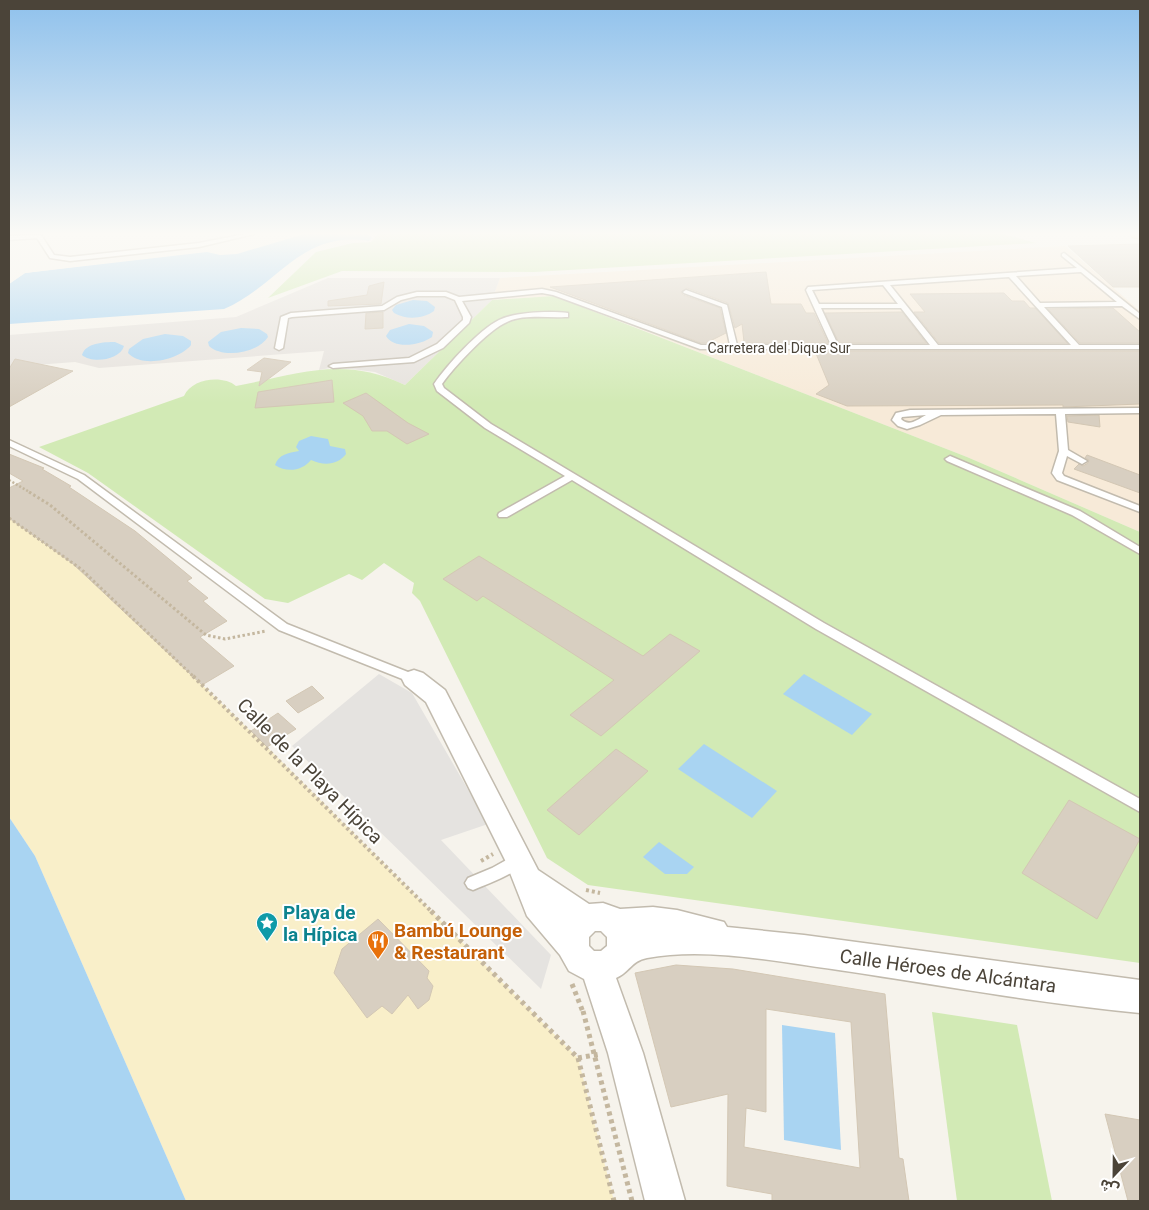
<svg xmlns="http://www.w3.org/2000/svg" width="1149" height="1210" viewBox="0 0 1149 1210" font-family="Roboto,'Noto Sans Arabic',sans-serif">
	<rect width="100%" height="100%" fill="#f6f3ec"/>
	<path fill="#f7ead8" d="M1065,246L1140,311V532L967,457L555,296L492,300L500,278Z"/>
	<path fill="#e6e2dd" d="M328,278H500L492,300L405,385L375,372L335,367L319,370L324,351L99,368L75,362L9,367V335L236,317Z"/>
	<g fill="#d2eab5">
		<path d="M378,234H1004L1036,243L534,272L342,271L268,298L316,252L353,243L371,242Z"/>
		<path d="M554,296L967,457L1140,532V963L588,885L547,858L420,601L412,593L414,583L384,563L362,580L349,574L288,603L265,599L88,473L39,447L184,396C192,378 223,375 236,386C299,374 343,355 405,385L492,300Z"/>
		<path d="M932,1012L1017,1025L1052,1201H957Z"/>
	</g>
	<path fill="#f9efc9" d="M9,518L81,569L267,747L578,1058L614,1201H186L35,856L9,817Z"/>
	<path fill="#e5e3e0" d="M379,674L412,693L488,824L441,840L551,955L541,989L292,746Z"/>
	<g fill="#a9d4f2">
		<path d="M304,234H367L372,238L369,241C300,230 277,287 224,309L9,324V284L25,273L207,252L220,255L237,254Z"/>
		<path d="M413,300L427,301L435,307L434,311C423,319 406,320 394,313L392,310L396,305Z"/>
		<path d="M409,324L424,326L433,332L432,337C421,345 394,350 386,336L390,330Z"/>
		<path d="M241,328L259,329L267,334L268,337C258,353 223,359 209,346L208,342L221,332Z"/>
		<path d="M165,334L183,336L191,341V345C180,359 143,369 128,353L129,349L143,339Z"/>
		<path d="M115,342L124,346C120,360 92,364 82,355C85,343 104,342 115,342Z"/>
		<path d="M311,436L328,439L330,446L345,449L346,454C338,465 324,466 311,460C302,471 287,473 275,465C279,454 288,453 299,451L296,447L299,441Z"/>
		<path d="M804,674L872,714L852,735L783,694Z"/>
		<path d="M704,744L777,791L752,818L678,769Z"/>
		<path d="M9,817L35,856L186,1201H9Z"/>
		<path d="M659,842L694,867L687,874H665L643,857Z"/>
		<path d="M782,1025L835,1033L841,1150L784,1140Z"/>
	</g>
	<path fill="#f6f3ec" d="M207,249L211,250L25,273L9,284V281L24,270Z"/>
	<g fill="#d8cfc1" stroke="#d3c7b4" fill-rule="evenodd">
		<path d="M1140,244V287H1113L1068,246Z"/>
		<path d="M766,272L771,304H801L806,313H814L828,343H747L744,342L742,324L735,328L728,303L687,288L681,292L683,295L720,308L726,333L706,343H701L550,287Z"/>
		<path d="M384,282L381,304L328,306V301L367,295L369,286Z"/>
		<path d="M1004,293L1012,301H1024L1030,308H1035L1067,343H939L914,312H925L910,294Z"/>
		<path d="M1113,308L1140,332V343H1080L1048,309Z"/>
		<path d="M383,312V328L365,329L366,313Z"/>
		<path d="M902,312L926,343H839L825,313Z"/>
		<path d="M815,351H1140V404L1063,407V405L847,406L816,394L829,385Z"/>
		<path d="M264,358L291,362L259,386L262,372L247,370Z"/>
		<path d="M15,359L73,371L9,407V369Z"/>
		<path d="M332,380L334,402L255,408L258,392Z"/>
		<path d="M366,393L408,423L429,434L407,444L387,431H372L363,416L343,403Z"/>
		<path d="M1099,415L1100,427L1068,422L1067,416Z"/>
		<path d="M9,454L44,468L42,469L71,486L69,487L135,531L192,578L187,581L208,598L203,601L227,621L200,637L234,666L202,685L72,563L9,518V488L23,481L9,473Z"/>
		<path d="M1087,455L1140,475V493L1074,469L1079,464L1083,466L1088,463L1089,460L1085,458Z"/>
		<path d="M479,556L643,656L670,634L700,651L601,736L570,715L614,680L483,596L477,601L443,579Z"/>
		<path d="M312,686L324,698L298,713L286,701Z"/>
		<path d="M278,713L296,729L267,747L251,731Z"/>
		<path d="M616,749L648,771L579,835L547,810Z"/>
		<path d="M1069,800L1140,839L1097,919L1022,873Z"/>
		<path d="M378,919L429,971L427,978L433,986L429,1000L418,1009L408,995L392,1014L382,1006L367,1018L334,973L342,949Z"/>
		<path d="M676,965L733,969L885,994L899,1158L903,1159L909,1201H772V1194L727,1186L728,1094L671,1107L635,973ZM766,1009L851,1022L860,1168L744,1147L746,1108L766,1112Z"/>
		<path d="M1105,1114L1140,1120V1201H1128Z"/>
	</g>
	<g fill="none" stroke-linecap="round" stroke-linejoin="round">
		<g stroke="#c2bbae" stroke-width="3">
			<g id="lane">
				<path d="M245,234H254L199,247L70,261L50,258L37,238L9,240V236L41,235L54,255L70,257L199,243Z"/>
				<path d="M1064,253L1140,314V319L1122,306L1044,307L1079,345H1140V349H700L553,295L542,293L462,301L471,317L469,323L443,348L414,362L333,368L329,366L333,364L409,358L437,344L463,320V317L455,300L445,296H417L401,300L384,310L292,317L288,318L283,348L279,350L275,348L281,317L291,313L382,306L397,297L417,292H446L459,297L542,289L556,292L701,345H730L722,307L684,293L683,292L686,290L727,305L737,345H831L806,290L808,287L1077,268L1062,256V254ZM1081,272L1117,302L1040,303L1016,276ZM1009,277L1071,345H938L890,285ZM883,285L898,304H819L812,290ZM821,308H901L930,345H838Z"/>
				<path d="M568,313V317H565C547,318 524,314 507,322C489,329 453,368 442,384L444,388L491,424L824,623L1140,799V812L816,629L572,480L507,517H499L498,515L499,513L565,476L485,428L437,391L434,384C447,365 479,330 499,320C515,312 550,311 568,313Z"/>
				<path d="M1140,408V413L1065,414L1068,450L1087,461L1082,464L1067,456L1062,473L1064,476L1140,506V512L1057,480L1052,473L1059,451L1056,414L941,415L920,425L907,429L898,426L892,420L896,413L910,410ZM926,415C917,420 909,427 901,419L902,417Z"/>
				<path d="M9,440L84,475L287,624L418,676L420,679L418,682H410L279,630L78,479L9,446Z"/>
				<path d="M950,456L1080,511L1140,547V554L1072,515L947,461L945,459Z"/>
				<path d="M519,853L524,854L526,859C520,873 487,884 473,890L468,888L465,883L468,878L492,868Z"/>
			</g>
		</g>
		<g stroke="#c2bbae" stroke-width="3">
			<path id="street" d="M414,670L423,673L445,690L538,870L589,904L603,903L620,909L653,907L677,910L724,922L727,927L804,935L1140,980V1013C1037,1003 934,984 832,969C775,961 704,947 647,958C631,961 630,972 616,978L643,1053L685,1201H645L608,1053L584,979L569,971L560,955L527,916L505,860L426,702L405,685L402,679L405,673ZM595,931H601L607,937V946L601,951H594L589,946V937Z"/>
		</g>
		<g stroke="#e6c16a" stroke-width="2">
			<path id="primary" d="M1130,234H1140V239L1132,237Z"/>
		</g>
		<path stroke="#c4b79f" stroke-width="2.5" stroke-dasharray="2 2" stroke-linecap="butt" d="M9,480L31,493"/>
		<g stroke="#c4b79f" stroke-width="3" stroke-dasharray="2.5 2.5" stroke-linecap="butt">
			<path d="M29,492L50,505L206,635L225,639L266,631"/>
			<path d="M9,518L81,569L195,678"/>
		</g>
		<g stroke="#c4b79f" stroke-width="4" stroke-dasharray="3 3" stroke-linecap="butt">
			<path d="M193,676L432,912"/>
			<path d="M481,861L493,854"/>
			<path d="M586,890L600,893"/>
		</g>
		<g stroke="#c4b79f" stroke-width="5" stroke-dasharray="4 4" stroke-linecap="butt">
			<path d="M431,911L578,1058"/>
			<path d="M572,984L583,1012"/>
			<path d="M583,1011L632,1201"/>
			<path d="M578,1058L614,1201"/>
			<path d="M578,1058L600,1054"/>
		</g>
		<use href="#lane" fill="#fff" fill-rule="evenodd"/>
		<use href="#street" fill="#fff" fill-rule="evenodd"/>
		<use href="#primary" fill="#ffe39c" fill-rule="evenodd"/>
	</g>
	<linearGradient id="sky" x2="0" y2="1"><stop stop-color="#8fc1ec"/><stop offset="0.58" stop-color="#fbfaf6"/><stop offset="1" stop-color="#fbfaf6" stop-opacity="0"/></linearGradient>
	<rect width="1149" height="403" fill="url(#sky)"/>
	<defs>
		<g id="sight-pin" transform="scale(1.125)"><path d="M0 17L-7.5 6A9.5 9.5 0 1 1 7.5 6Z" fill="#0f9aa8" stroke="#fff"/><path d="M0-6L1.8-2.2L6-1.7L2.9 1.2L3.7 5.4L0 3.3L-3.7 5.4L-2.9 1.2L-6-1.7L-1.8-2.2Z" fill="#fff"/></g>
		<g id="restaurant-pin" transform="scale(1.125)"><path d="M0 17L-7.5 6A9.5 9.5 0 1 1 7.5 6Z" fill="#e8710a" stroke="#fff"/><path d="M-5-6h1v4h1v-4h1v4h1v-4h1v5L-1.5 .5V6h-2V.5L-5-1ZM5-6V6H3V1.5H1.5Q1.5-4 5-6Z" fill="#fff"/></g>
	</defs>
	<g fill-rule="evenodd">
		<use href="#sight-pin" x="267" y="923"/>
		<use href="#restaurant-pin" x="378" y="941"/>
	</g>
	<g text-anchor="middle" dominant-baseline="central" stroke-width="4" stroke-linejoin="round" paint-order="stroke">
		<g font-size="14" fill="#4b4439" stroke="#fff">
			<text x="779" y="348">Carretera del Dique Sur</text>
		</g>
		<g font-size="19" fill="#4b4439" stroke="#fff">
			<text transform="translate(310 771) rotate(45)">Calle de la Playa Hípica</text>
			<text transform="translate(948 971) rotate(8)">Calle Héroes de Alcántara</text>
		</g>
		<g font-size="19" font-weight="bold" fill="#0d838f" stroke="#fff" text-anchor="start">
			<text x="283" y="912">Playa de<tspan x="283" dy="22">la Hípica</tspan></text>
		</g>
		<g font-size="19" font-weight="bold" fill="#c56008" stroke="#fff" text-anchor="start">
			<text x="394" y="930">Bambú Lounge<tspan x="394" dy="22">&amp; Restaurant</tspan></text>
		</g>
	</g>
	<rect width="1149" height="1210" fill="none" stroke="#4b4439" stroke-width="20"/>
	<g transform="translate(1114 1175) rotate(202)" stroke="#ffffff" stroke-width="4" paint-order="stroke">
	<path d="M0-4L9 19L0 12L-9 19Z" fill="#4b4439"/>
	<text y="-8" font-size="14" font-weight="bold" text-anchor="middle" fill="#4b4439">ش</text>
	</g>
</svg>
